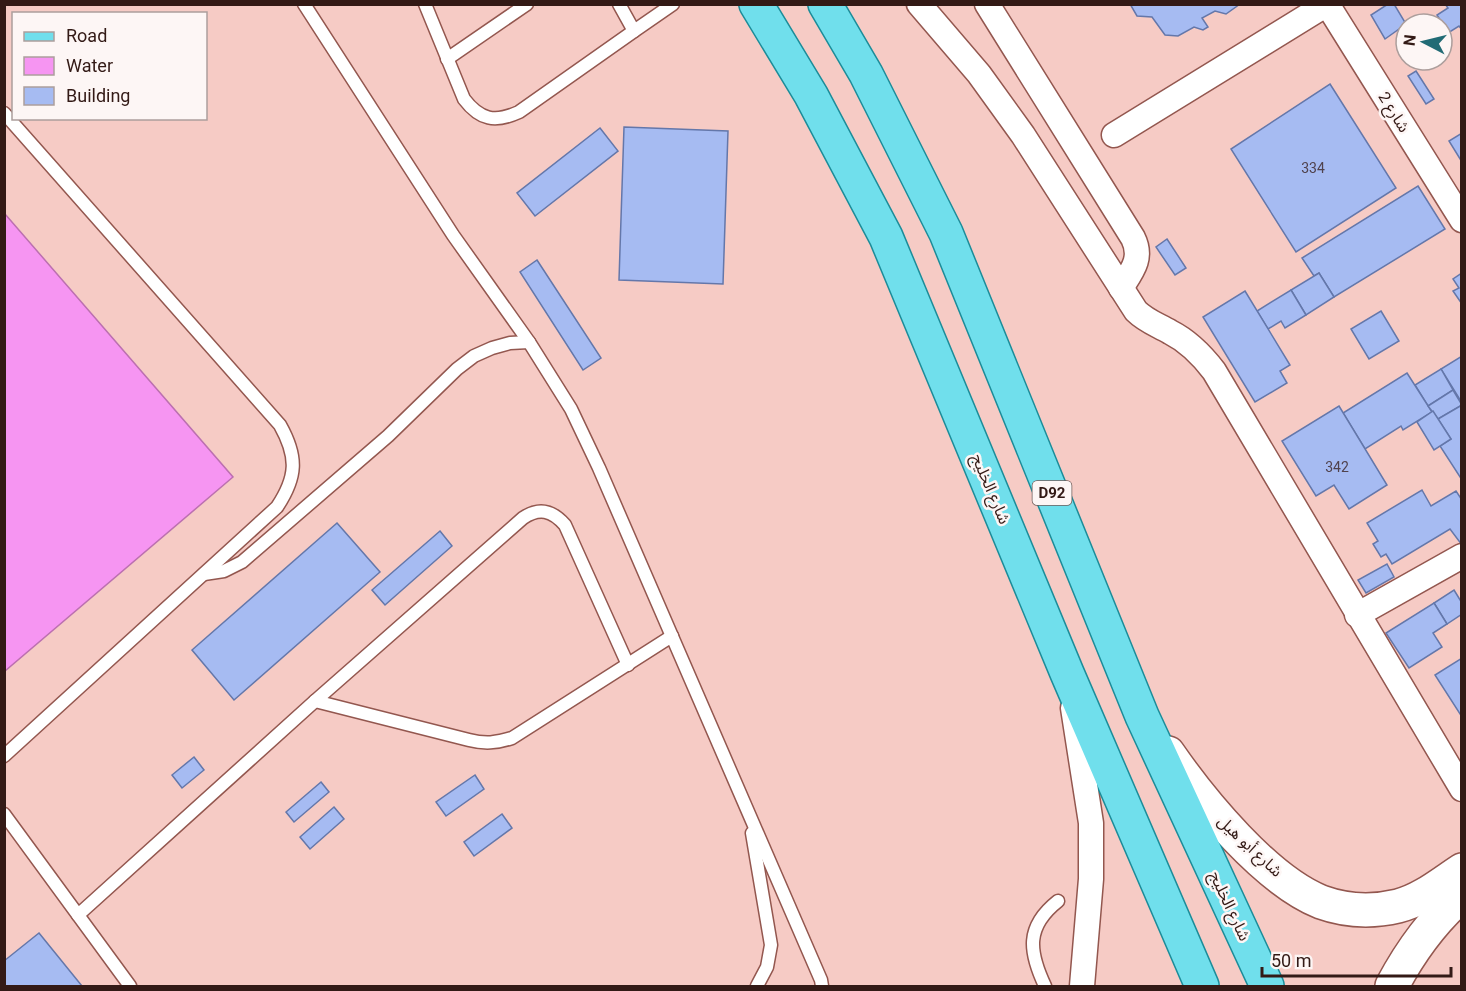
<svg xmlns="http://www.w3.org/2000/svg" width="1466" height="991" viewBox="0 0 1466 991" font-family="Roboto,'Noto Sans Arabic',sans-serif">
	<rect width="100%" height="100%" fill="#f6cbc5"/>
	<path fill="#f695f2" stroke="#bc70b0" stroke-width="1.5" d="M5,214L233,477L5,671H4Z"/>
	<g fill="#a6bbf2" stroke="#6477aa" stroke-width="1.5">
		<path d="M1130,4H1240L1226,14L1215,11L1202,18L1208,27L1203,30L1194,27L1178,36L1165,35L1152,17L1137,16Z"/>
		<path d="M1388,4H1394L1406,24L1385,39L1371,15Z"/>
		<path d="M1445,4H1462V30L1459,26L1448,33L1437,15L1448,8Z"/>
		<path d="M1416,71L1434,99L1426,104L1408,76Z"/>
		<path d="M1330,84L1396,188L1296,252L1231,149Z"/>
		<path d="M624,127L728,131L723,284L619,280Z"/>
		<path d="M600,128L618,151L535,216L517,193Z"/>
		<path d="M1462,133V162L1449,141Z"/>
		<path d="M1418,186L1445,229L1334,297L1319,273L1314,276L1302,258Z"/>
		<path d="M1167,239L1186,268L1175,275L1156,247Z"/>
		<path d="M537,260L601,358L583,370L520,272Z"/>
		<path d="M1319,273L1334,297L1306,315L1291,290Z"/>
		<path d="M1462,273V304L1453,291L1459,288L1453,279Z"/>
		<path d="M1291,290L1306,315L1285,328L1281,321L1268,329L1257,311Z"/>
		<path d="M1245,291L1290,365L1280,371L1287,383L1255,402L1203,317Z"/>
		<path d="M1381,311L1399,341L1369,359L1351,329Z"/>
		<path d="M1462,356V403L1441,369Z"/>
		<path d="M1441,369L1453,390L1428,406L1415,385Z"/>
		<path d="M1407,373L1432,412L1403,430L1401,426L1365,449L1343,413Z"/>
		<path d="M1453,390L1462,405L1438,419L1428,406Z"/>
		<path d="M1462,405V480L1440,446L1451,439L1438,419Z"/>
		<path d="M1339,406L1387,485L1349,509L1334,485L1316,496L1282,441Z"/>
		<path d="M1433,411L1451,439L1434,450L1417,422Z"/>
		<path d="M1422,490L1431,506L1456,491L1462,500V545L1450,529L1392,564L1386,554L1381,557L1373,544L1378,541L1367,523Z"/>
		<path d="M337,523L380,572L234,700L192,650Z"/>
		<path d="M440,531L452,546L385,605L372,590Z"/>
		<path d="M1387,564L1394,577L1366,593L1358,580Z"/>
		<path d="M1454,590L1462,603V614L1447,624L1434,603Z"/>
		<path d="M1434,603L1447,624L1433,633L1442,647L1409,668L1386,633Z"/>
		<path d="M1462,658V717L1435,675Z"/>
		<path d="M194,757L204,770L182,788L172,775Z"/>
		<path d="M475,775L484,789L446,816L436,802Z"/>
		<path d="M321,782L329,792L294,822L286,812Z"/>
		<path d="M334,807L344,819L310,849L300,837Z"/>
		<path d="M502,814L512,828L474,856L464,842Z"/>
		<path d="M39,933L82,986H4V961Z"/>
	</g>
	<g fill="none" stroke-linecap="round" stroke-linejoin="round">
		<g stroke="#93574f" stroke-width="15">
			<g id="lane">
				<path d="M304,4L453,235L529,342L571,409L599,468L821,980L822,986"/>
				<path d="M425,4L464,99C480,120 495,123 519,112L634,31L619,4"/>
				<path d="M634,31L673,4"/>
				<path d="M447,59L527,4"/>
				<path d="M4,113L280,425C298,457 297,477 277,507L4,756"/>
				<path d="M204,574L224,571L242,562L388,436L457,369L474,356L492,348L510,343L529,342"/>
				<path d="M315,701L469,740C485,744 496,743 512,738L672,636"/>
				<path d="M4,814L130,986"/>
				<path d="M752,833L771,945L767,967L757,986"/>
				<path d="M78,915L315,701L523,518C539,507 552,510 565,525L628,665"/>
				<path d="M1045,986C1029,952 1025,927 1058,901"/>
			</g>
		</g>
		<g stroke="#93574f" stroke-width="27">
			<g id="street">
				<path d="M919,4L979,74L1023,135L1136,311C1146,321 1158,325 1170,332C1188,341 1201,354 1214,371L1462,789"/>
				<path d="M987,4L1133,238C1143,258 1132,271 1121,288"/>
				<path d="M1327,4L1462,220"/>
				<path d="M1114,135L1327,4"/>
				<path d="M1357,615L1462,556"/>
				<path d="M1073,708L1091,823V879L1082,986"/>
			</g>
		</g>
		<g stroke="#93574f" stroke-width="36">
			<g id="secondary">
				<path d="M1168,753C1202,802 1266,880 1321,902C1346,911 1373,912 1398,906C1422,900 1442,883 1462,870"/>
				<path d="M1392,986C1410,952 1432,921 1462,895"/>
			</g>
		</g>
		<g stroke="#1c8c99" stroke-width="36">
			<g id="primary">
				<path d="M756,4L811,95L886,237L1067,673L1202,986"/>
				<path d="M825,4L866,74L946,233L1142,716L1267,986"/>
			</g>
		</g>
		<use href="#lane" stroke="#fff" stroke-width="12"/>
		<use href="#street" stroke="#fff" stroke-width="24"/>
		<use href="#secondary" stroke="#fff" stroke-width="33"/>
		<use href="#primary" stroke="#70dfec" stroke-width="33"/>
	</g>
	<g text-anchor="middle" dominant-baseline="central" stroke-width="5" stroke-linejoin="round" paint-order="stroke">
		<g font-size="14" fill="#50424d">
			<text x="1313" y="168">334</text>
			<text x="1337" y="467">342</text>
		</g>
		<rect fill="#fdf6f5" stroke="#705c59" stroke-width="1.5" x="1032.5" y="481" width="39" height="24" rx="4.5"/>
		<g font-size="15" font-weight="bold" fill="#331a16">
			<text x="1052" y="493">D92</text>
		</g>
		<g font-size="16" fill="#331a16" stroke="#fdf6f5">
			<text transform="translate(1394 112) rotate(58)">شارع 2</text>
			<text transform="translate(991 489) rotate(67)">شارع الخليج</text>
			<text transform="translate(1250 846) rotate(43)">شارع أبو هيل</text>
			<text transform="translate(1230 906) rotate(65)">شارع الخليج</text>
		</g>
	</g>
	<rect width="1466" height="991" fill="none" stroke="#331a16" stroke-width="12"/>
	<rect x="12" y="12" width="195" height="108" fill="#fdf6f5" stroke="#ac9e9c" stroke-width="1.5"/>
	<rect x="24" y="32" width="30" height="9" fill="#70dfec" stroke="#ac9e9c" stroke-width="1.5"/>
	<text x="66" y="42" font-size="18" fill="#331a16">Road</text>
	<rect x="24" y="57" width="30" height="18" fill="#f695f2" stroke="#ac9e9c" stroke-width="1.5"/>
	<text x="66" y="72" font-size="18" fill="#331a16">Water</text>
	<rect x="24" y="87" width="30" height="18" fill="#a6bbf2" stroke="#ac9e9c" stroke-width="1.5"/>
	<text x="66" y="102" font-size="18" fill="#331a16">Building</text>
	<g transform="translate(1424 42) rotate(277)"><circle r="28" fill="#fdf6f5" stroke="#ac9e9c" stroke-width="1.5"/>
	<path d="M0-4.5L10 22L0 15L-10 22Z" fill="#216b75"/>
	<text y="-9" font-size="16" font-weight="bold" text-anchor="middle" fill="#331a16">N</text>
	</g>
	<path d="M1262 967v9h189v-9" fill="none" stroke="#331a16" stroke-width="3"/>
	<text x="1271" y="967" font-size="18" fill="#331a16" stroke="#fdf6f5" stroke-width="4.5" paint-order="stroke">50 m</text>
</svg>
